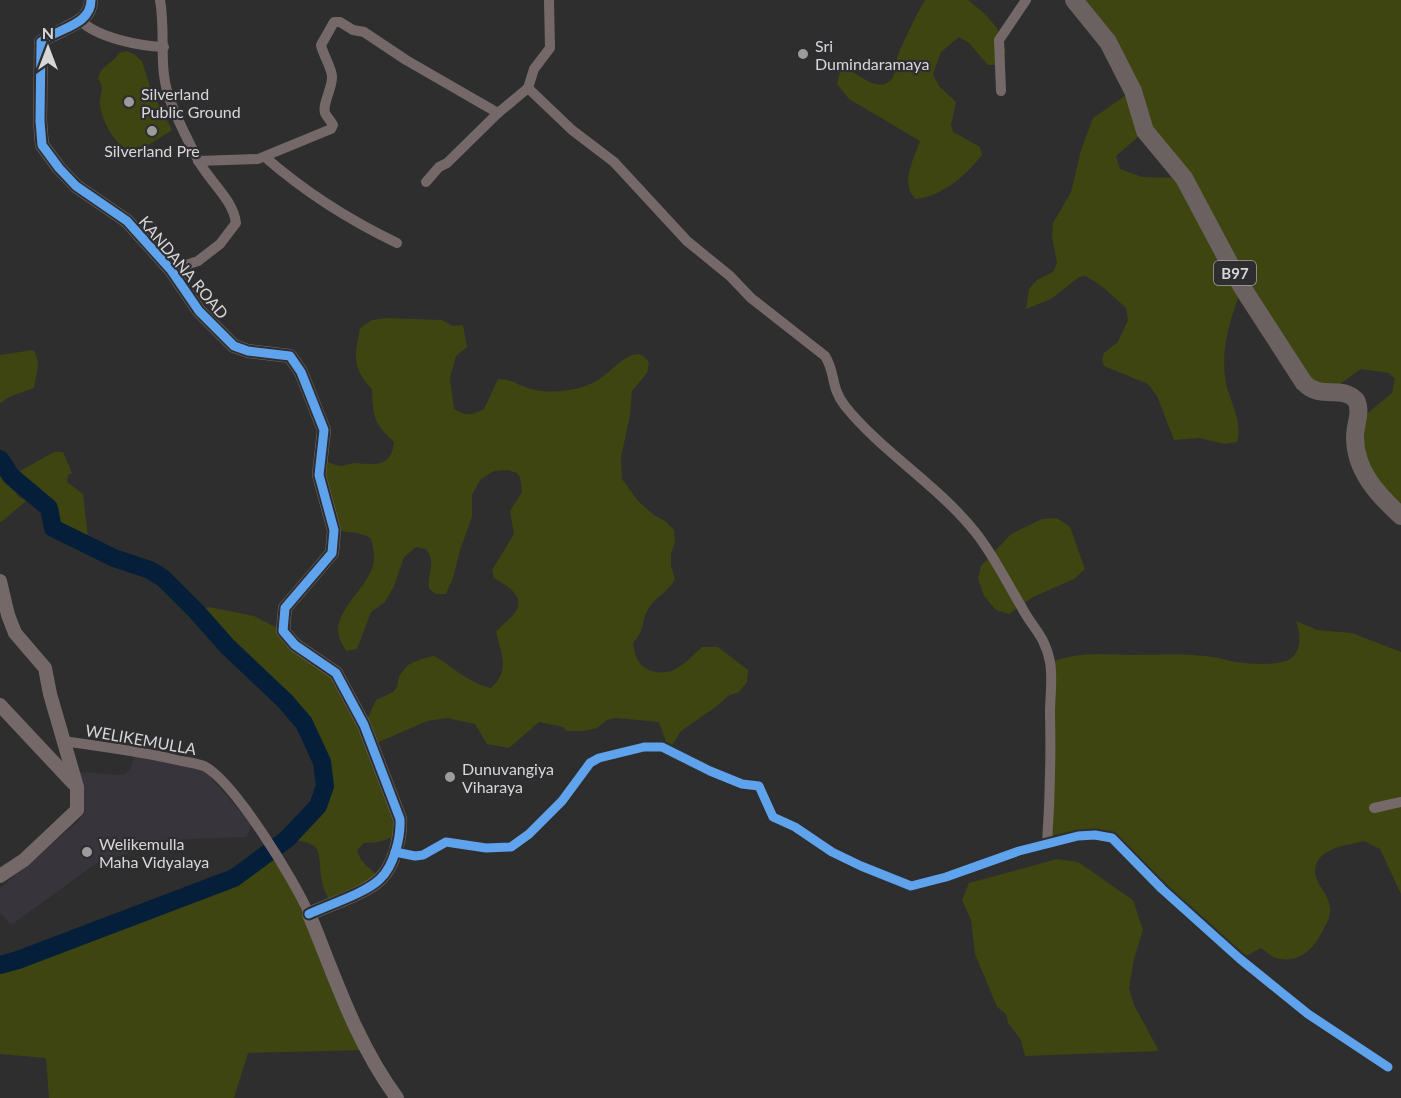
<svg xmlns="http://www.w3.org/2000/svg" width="1401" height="1098" viewBox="0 0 1401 1098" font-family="Lato,sans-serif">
	<rect width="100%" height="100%" fill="#2e2e2e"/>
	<path fill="#38343b" d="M139,756L201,769L207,773L251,824L247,837L167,840L95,864L14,923L10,924L0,912V888L80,820L78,772L124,775L130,770L134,757Z"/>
	<g fill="#3e4511" fill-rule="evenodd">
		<path d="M925,0H968L985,14L997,28L1006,51L1000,65H988L969,43L959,37L941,52L933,74L939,86L956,102L951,125L953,132L980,147L982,155C966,175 943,196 916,199C899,185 914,159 920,141L849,99L837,84L840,72L848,69C860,76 882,95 893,77C897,71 895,62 898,55C906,36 915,17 925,0Z"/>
		<path d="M1070,0H1401V516L1362,471L1357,422L1392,393L1395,379L1389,373L1361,369L1330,391L1319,392L1242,288C1230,319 1220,349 1226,383C1230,402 1243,422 1237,442L1225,444L1199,438L1174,440L1157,396L1148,384L1104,366L1102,360L1104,353L1118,342L1128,320L1126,308L1104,288L1086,276L1079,277L1051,299L1026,309L1029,289L1037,280L1053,272L1057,263L1052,236L1053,223L1071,192L1081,150L1093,118L1132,91ZM1145,131L1182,178L1142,177L1120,169L1116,156Z"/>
		<path d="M126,51L134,54L142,61L151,90L172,130C162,136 151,145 139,149C118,156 102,121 100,105C99,93 106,91 98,79C102,63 112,65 119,53Z"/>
		<path d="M386,318L442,320L453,326L463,325L467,347L456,356L450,378L454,409C467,417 472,415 484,409L498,379C515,380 515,384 528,388C548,395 578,391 597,381C610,374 636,338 649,363L647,373L632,391L630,416L621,457L622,479L638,501L654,515L665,521L674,530L675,542L671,554V566L675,579C669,592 656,596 649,608C641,619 646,629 633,643C635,655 637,665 649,670C672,679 686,662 702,647H718L748,670L747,682L739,692L728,696L717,706L681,731L669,750L659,722L616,718L607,720L597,728L583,731H567L563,727L539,722L509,748L487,744L475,724L447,718L427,721L372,745L401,831C388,840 379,843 364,843L357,850C362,867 371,866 380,880L331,904C328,897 323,889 322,882C317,850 326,843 287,839L318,806L325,786L322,762L304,723L285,701L227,646L196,611L209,607L254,616L283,631L336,673L365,724L376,700L393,692L397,687L399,676L408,665L421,659L434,656C454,667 468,683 491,688C510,671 502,655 496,632C501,625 511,619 516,611C525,594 505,585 494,578L492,570L514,534L510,511L522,492L520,477L517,473L508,470L494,471L480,480L472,495V517L460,550L453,578L446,594H436L429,589C427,572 437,564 426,549L416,547L404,557L394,586L385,602L371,612L357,649L346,651C342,644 338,637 338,629C341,599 381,580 373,548C372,543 372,538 367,536C358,532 344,532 334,530L320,458C326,461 336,466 342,466C347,465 351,463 356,463C377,465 391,467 394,442C373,422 373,417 372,389C351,367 355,356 360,328L372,320Z"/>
		<path d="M33,350C42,362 36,374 34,388L9,397L0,403V355Z"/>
		<path d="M54,452H63L72,473L68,475L67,482L83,494L89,546L53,528L49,508L11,476Z"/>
		<path d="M0,474L19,497L26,501L0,523Z"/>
		<path d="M1057,518L1070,527L1085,569L1074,579L1033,597L1009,614L996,610L984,596L978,578L981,566L1011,534L1042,519Z"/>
		<path d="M1296,621L1317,630L1352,633L1401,652V894L1380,849L1364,841C1349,845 1322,847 1316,865C1310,882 1333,895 1330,913C1329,920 1324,928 1321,934C1312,951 1297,964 1276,958C1271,956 1265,951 1261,948L1240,959L1112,838L1047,844L1050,663C1079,651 1100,655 1131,655C1158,655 1186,653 1213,657C1221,658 1228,661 1236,662C1249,664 1279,666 1290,659C1303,650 1300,633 1296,621Z"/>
		<path d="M273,850L368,1050L248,1053L234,1098H49L46,1058L0,1054V965L18,960L234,878Z"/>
		<path d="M1057,859L1078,862L1133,900L1143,930L1134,959L1129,988L1134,1005L1159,1051L1025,1056L1021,1040L1008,1023L1006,1014L997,1007L975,954L971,920L962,900L969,883Z"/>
	</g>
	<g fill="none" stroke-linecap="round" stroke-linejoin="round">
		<path stroke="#051f3a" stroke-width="18" d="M0,459L11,476L49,508L53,528L114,558L150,570L163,578L196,611L227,646L285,701L304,723L322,762L325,786L318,806L287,839L234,878L18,960L0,965"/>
		<g stroke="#746968" stroke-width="10">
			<path d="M160,0C166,32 158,66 169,97C176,118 188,140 198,160C209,181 233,199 236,223L220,244L198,261L171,270"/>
			<path d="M80,20C97,38 140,46 164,47"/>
			<path d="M528,88L572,130L614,162L687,241L730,276L751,298L825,356C836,373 830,387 845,406C883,453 938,485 976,533C994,556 1006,581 1021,606C1032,628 1045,635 1050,662C1053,678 1050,696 1050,712C1051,756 1050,800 1047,844"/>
			<path d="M1001,91L999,40L1026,0"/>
			<path d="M265,157C305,192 349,220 397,243"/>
			<path d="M198,161L258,159L331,129L333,125C331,121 327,117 325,113C322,104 333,87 332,76C331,66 323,55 321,45L334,22H340L353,30L364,32L406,60L498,113"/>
			<path d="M426,182L439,167L447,163L498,113L528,88L534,69L550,48L549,0"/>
			<path d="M64,741C102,747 140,751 177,760C185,762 196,763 204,766C234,781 295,881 309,914"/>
			<path d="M1374,808L1401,802"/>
			<path d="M395,852L415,856L423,855L446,842L486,848L511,847L529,834L562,801L590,763L599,758L644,747H662L710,771L742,784L759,786L773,817L795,827L832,852L861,866L911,886L946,877L1019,851L1078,836L1095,835L1112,838L1162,889L1240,959L1308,1014L1388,1067"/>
		</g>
		<g stroke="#746968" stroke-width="14">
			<path d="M91,0C91,26 57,28 41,42L40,121L42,145L59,168L76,186L127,221L171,270L199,311L234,346L248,351L290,356L301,372L324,430L319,475L334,530L332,553L285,608L283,631L295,645L336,673L364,725L400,819C401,837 394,866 380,879C366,893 328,905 309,914C335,977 356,1043 397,1098"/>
			<path d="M0,581L8,615L15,633L45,668L50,694L77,787V810L24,860L0,876"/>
			<path d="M0,705L74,784"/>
		</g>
		<path stroke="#6a6160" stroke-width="18" d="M1074,0L1108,42L1133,91L1145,131L1184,178L1242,287L1304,383C1322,401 1340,384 1356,400C1362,412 1355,424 1355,437C1355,471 1378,495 1401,516"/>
		<g stroke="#2e2d2f" stroke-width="13">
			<g id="cycleway">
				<path d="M91,0C91,26 57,28 41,42L40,121L42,145L59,168L76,186L127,221L171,270L199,311L234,346L248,351L290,356L301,372L324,430L319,475L334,530L332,553L285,608L283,631L295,645L336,673L364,725L400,819C401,837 394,866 380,879C366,893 328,905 309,914"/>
				<path d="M395,852L415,856L423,855L446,842L486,848L511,847L529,834L562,801L590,763L599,758L644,747H662L710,771L742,784L759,786L773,817L795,827L832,852L861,866L911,886L946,877L1019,851L1078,836L1095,835L1112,838L1162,889L1240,959L1308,1014L1388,1067"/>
			</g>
		</g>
		<use href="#cycleway" stroke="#60a3ed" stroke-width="9"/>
	</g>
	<g fill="#9c9c9c" stroke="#2e2d2f" stroke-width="2">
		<circle cx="803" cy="54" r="6"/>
		<circle cx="129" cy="102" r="6"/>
		<circle cx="152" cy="131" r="6"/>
		<circle cx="450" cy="777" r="6"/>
		<circle cx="87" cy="852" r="6"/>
	</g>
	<g text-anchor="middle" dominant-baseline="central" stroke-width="4.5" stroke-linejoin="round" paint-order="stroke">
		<rect fill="#2e2d2f" stroke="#a5a4a5" stroke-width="1.5" x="1214" y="261" width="42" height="24" rx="4.5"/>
		<g font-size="15" font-weight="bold" fill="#d8d7d8">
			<text x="1235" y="273">B97</text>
		</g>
		<g font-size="16" fill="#d8d7d8" stroke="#2e2d2f" text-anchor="start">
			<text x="815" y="45">Sri<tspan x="815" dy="18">Dumindaramaya</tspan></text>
			<text x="141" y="93">Silverland<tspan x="141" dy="18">Public Ground</tspan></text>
			<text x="152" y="150" text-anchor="middle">Silverland Pre</text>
			<text x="462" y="768">Dunuvangiya<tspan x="462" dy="18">Viharaya</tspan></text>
			<text x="99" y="843">Welikemulla<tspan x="99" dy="18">Maha Vidyalaya</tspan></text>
		</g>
		<g font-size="16" fill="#d8d7d8" stroke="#2e2d2f">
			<text transform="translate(184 267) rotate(50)">KANDANA ROAD</text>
			<text transform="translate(141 739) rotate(10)">WELIKEMULLA</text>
		</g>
	</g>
	<g transform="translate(48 48)" stroke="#2e2d2f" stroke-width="4.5" paint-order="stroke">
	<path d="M0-4.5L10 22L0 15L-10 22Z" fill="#d8d7d8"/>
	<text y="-9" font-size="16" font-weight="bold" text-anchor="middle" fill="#d8d7d8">N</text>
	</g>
</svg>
